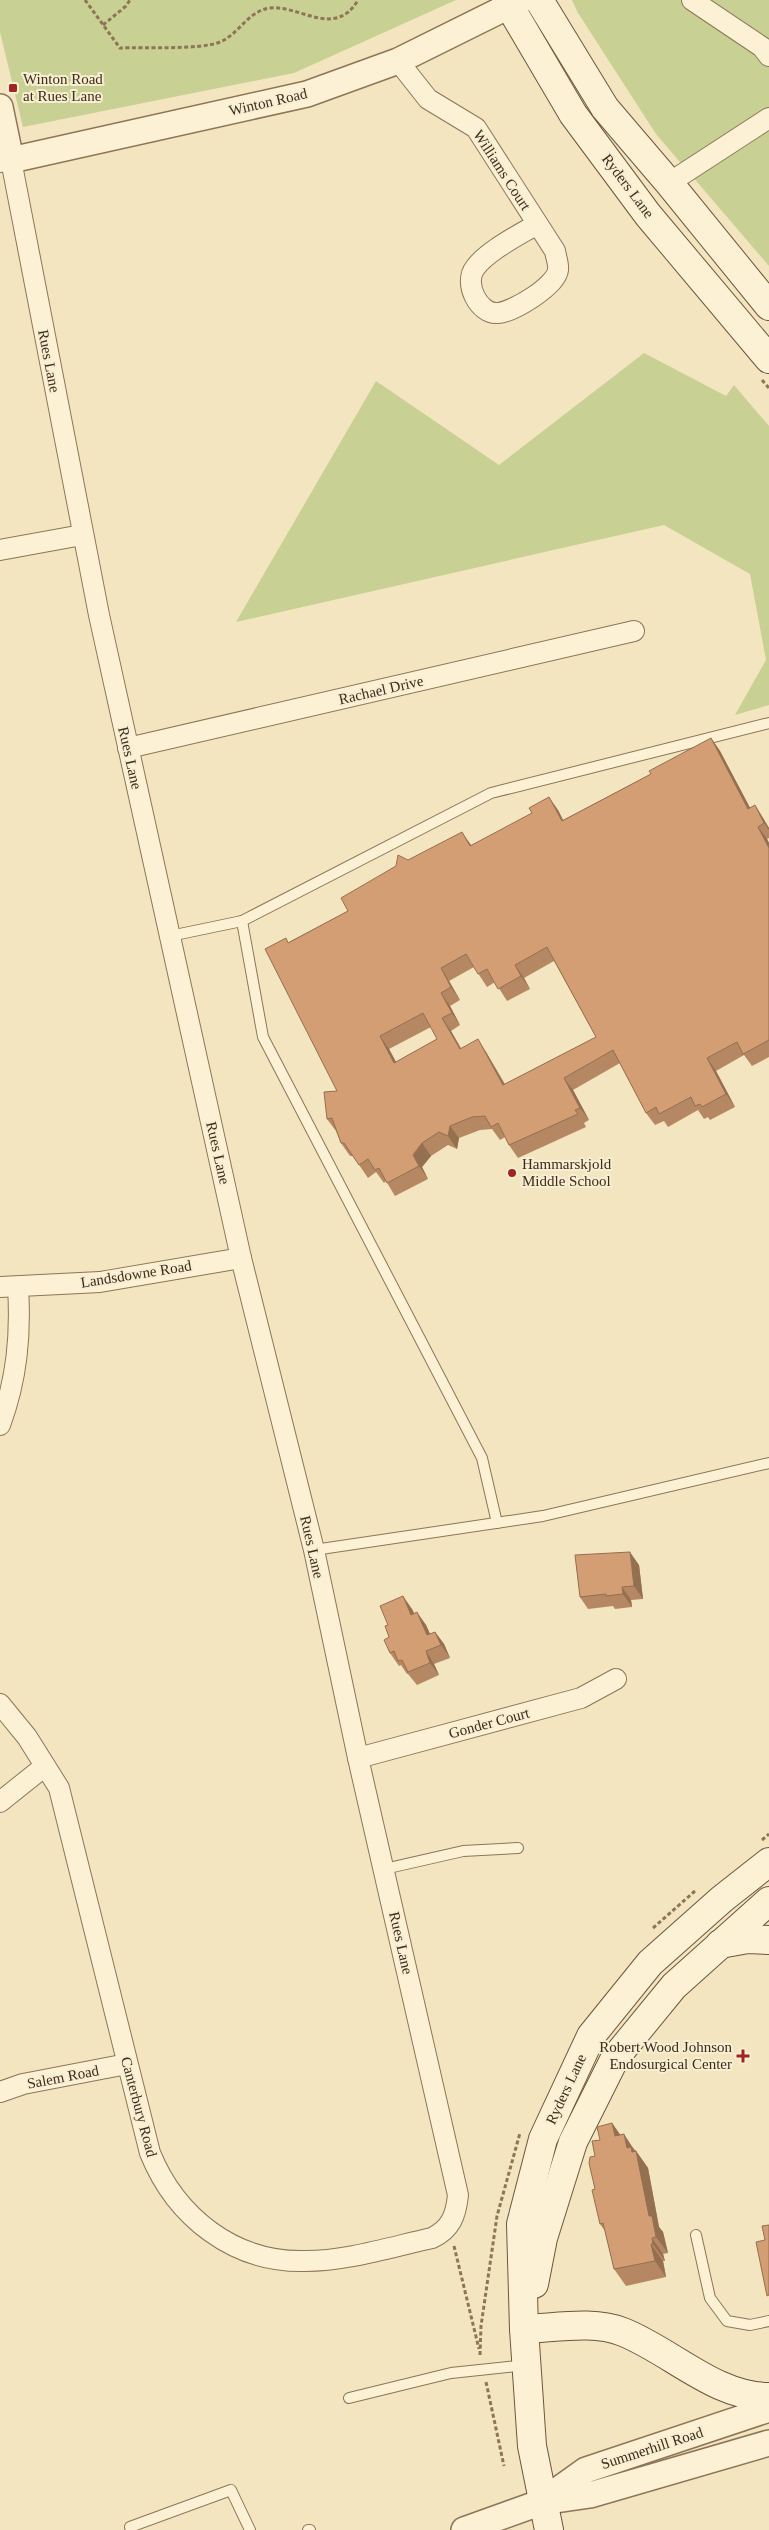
<svg xmlns="http://www.w3.org/2000/svg" width="769" height="2530" viewBox="0 0 769 2530" font-family="'Times New Roman',serif">
	<rect width="100%" height="100%" fill="#f2e5c0"/>
	<g fill="#c8d193">
		<path d="M0,0H456L294,73L23,127L0,32Z"/>
		<path d="M572,0H769V266L656,134L578,13Z"/>
		<path d="M644,353L726,396L734,385L769,426V705L735,715L766,660L750,574L664,525L236,622L376,381L499,465Z"/>
	</g>
	<g fill="none" stroke-linecap="round" stroke-linejoin="round">
		<g stroke="#8d7556" stroke-width="12">
			<g id="service">
				<path d="M242,921L263,1037L482,1458L497,1523"/>
				<path d="M170,936L242,921L491,793L769,723"/>
				<path d="M314,1550L543,1516L769,1463"/>
				<path d="M384,1869L463,1851L518,1848"/>
				<path d="M696,2235L710,2298L727,2321L750,2325L769,2321"/>
				<path d="M349,2398L451,2373L526,2365"/>
				<path d="M131,2530L130,2527L231,2490L250,2530"/>
				<path d="M308,2530H310"/>
			</g>
		</g>
		<g stroke="#8d7556" stroke-width="22">
			<g id="minor">
				<path d="M692,0L762,47L769,56"/>
				<path d="M398,61L428,99L476,128L555,251C556,257 559,265 558,270C556,286 513,312 498,313C479,315 463,283 475,268C487,251 519,235 537,224"/>
				<path d="M0,162L11,160L99,615L241,1258L314,1550L358,1758L458,2195C456,2215 451,2229 432,2238C391,2247 347,2261 305,2261C234,2263 176,2217 150,2153L59,1788L27,1737L0,1704"/>
				<path d="M669,183L769,118"/>
				<path d="M0,550L82,535"/>
				<path d="M128,748L634,631"/>
				<path d="M0,1287L100,1282L241,1258"/>
				<path d="M0,1425C17,1379 21,1335 18,1287"/>
				<path d="M358,1758L581,1698L616,1679"/>
				<path d="M0,1802L45,1766"/>
				<path d="M0,2092L23,2084L127,2064"/>
			</g>
		</g>
		<g stroke="#8d7556" stroke-width="28">
			<g id="tertiary">
				<path d="M0,107L11,160L307,94L398,61L521,0"/>
				<path d="M544,2500L586,2470L769,2409"/>
				<path d="M464,2530L542,2502L590,2495L769,2443"/>
			</g>
		</g>
		<g stroke="#6f563a" stroke-width="30">
			<g id="secondary">
				<path d="M506,0L573,114L648,215L769,359"/>
				<path d="M539,0L605,108L669,183L769,306"/>
				<path d="M720,1944L748,1939L769,1940"/>
				<path d="M534,2284L543,2238L573,2142L615,2058L674,1986L769,1901"/>
				<path d="M524,2329C555,2328 594,2320 623,2332C671,2351 715,2397 769,2397"/>
				<path d="M549,2530L532,2446L524,2329L521,2224L543,2139L591,2036L650,1963L722,1899L769,1862"/>
			</g>
		</g>
		<g stroke="#8d7556" stroke-width="3" stroke-dasharray="4 2.5" stroke-linecap="butt">
			<path d="M85,0L120,48C143,47 201,50 220,42C238,35 249,10 270,8C300,5 335,39 358,0"/>
			<path d="M103,25L126,6L130,0"/>
			<path d="M762,380L769,388"/>
			<path d="M762,1840L769,1834"/>
			<path d="M653,1928L695,1891"/>
			<path d="M454,2246L479,2349"/>
			<path d="M480,2355L481,2326L497,2216L520,2133"/>
			<path d="M486,2382L504,2466"/>
		</g>
		<use href="#service" stroke="#fcf1d5" stroke-width="10"/>
		<use href="#minor" stroke="#fcf1d5" stroke-width="20"/>
		<use href="#tertiary" stroke="#fcf1d5" stroke-width="25"/>
		<use href="#secondary" stroke="#fcf1d5" stroke-width="28"/>
	</g>
	<g fill="#b58863" fill-rule="evenodd">
		<path d="M711,738L720,751L750,808L755,805L763,818L769,828V838L767,839L769,843V1057L752,1066L744,1055L716,1071L735,1107L710,1120L708,1117L704,1119L698,1110L668,1127L664,1121L655,1125L646,1113L620,1063L573,1090L589,1120L584,1123L586,1127L518,1158L509,1145L505,1137L500,1140L492,1129L480,1130L459,1138L457,1149L448,1145L431,1156L422,1167L428,1179L395,1196L386,1181L384,1183L376,1172L368,1178L353,1156H350L341,1143L336,1131L327,1119L337,1091L289,942L348,911L408,860L471,846L558,810L563,820L651,774ZM554,961L596,1037L505,1084L486,1052L461,1048L451,1031L460,1025L450,1006L460,1000L449,981L474,967L487,987L495,982L507,1001L530,989L524,978ZM431,1027L437,1039L396,1062L389,1049Z"/>
		<path d="M639,1565L643,1599L631,1600L632,1607L615,1609L613,1606L588,1609L580,1597Z"/>
		<path d="M412,1609L414,1613L426,1625L430,1634L435,1632L444,1644L450,1658L434,1664L439,1675L417,1685L408,1674H407L401,1665L399,1666L390,1653L389,1637L388,1625Z"/>
		<path d="M612,2123L620,2135L636,2151L648,2168L659,2227L663,2232L668,2253L663,2254L665,2261H663L666,2277L626,2286L614,2269L605,2231L600,2224L595,2189V2156L600,2140Z"/>
	</g>
	<g fill="#946f50">
		<path d="M711,738L720,751L757,821L748,809Z"/>
		<path d="M549,797L558,810L570,834L562,821Z"/>
		<path d="M755,805L763,818L769,828V830L764,823Z"/>
		<path d="M758,827L767,839L769,843V848Z"/>
		<path d="M462,832L471,845L479,859L470,846Z"/>
		<path d="M515,965L524,978L530,989L521,976Z"/>
		<path d="M441,968L449,981L460,1000L451,987Z"/>
		<path d="M441,993L450,1006L460,1025L452,1013Z"/>
		<path d="M442,1018L451,1031L468,1062L460,1049Z"/>
		<path d="M380,1036L389,1049L403,1075L394,1063Z"/>
		<path d="M478,1039L486,1052L512,1098L503,1085Z"/>
		<path d="M707,1058L716,1071L735,1107L726,1094Z"/>
		<path d="M564,1078L573,1090L589,1120L580,1108Z"/>
		<path d="M450,1126L459,1138L457,1149L448,1136Z"/>
		<path d="M422,1143L431,1156L422,1167L428,1179L419,1166L413,1155Z"/>
		<path d="M630,1552L639,1565L643,1599L634,1586Z"/>
		<path d="M622,1587L631,1600L632,1607L623,1594Z"/>
		<path d="M403,1596L412,1609L420,1627L411,1615Z"/>
		<path d="M417,1612L426,1625L436,1648L427,1635Z"/>
		<path d="M435,1632L444,1644L450,1658L441,1645Z"/>
		<path d="M426,1651L434,1664L439,1675L430,1663Z"/>
		<path d="M612,2123L624,2140L615,2136Z"/>
		<path d="M624,2134L635,2151L636,2154V2151L648,2168L659,2227L663,2232L668,2253L656,2237L627,2148Z"/>
		<path d="M652,2238L663,2254L665,2261L653,2244Z"/>
		<path d="M651,2244L663,2261L666,2277L655,2261Z"/>
	</g>
	<g fill="#d39e73" stroke="#946f50" fill-rule="evenodd">
		<path d="M711,738L748,809L755,805L764,823L758,827L769,848V1040L743,1054L737,1042L707,1058L726,1094L702,1107L700,1104L695,1106L691,1097L659,1114L656,1107L646,1113L613,1050L564,1078L580,1108L575,1110L578,1114L509,1145L498,1123L491,1127L485,1116L472,1117L450,1126L448,1136L439,1132L422,1143L413,1155L419,1166L387,1183L379,1168L375,1170L368,1159L359,1165L344,1143H341L332,1118L327,1119L324,1092L337,1091L265,949L286,938L288,943L348,911L341,898L396,866L398,855L408,860L462,832L470,846L532,813L529,808L549,797L562,821L651,774L649,771ZM547,947L596,1037L503,1085L478,1039L460,1049L442,1018L452,1013L441,993L451,987L441,968L466,954L478,974L487,969L498,989L521,976L515,965ZM423,1013L437,1039L394,1063L380,1036Z"/>
		<path d="M630,1552L634,1586L622,1587L623,1594L606,1596V1594L580,1597L575,1555Z"/>
		<path d="M403,1596L411,1615L417,1612L427,1635L435,1632L441,1645L426,1651L430,1663L408,1672L402,1660L398,1661L394,1651L390,1653L384,1640L389,1637L385,1626L388,1625L380,1606Z"/>
		<path d="M612,2123L615,2136L624,2134L627,2148L631,2147L632,2152L636,2151L649,2216H652L656,2237L652,2238L653,2244H651L655,2261L614,2269L603,2223L600,2224L592,2190L595,2189L589,2163L590,2157L595,2156L592,2141L600,2140L597,2127Z"/>
		<path d="M769,2225V2295L767,2296L756,2242L765,2240L762,2226Z"/>
	</g>
	<g fill="#a22421" stroke="#f8eed1" stroke-width="2">
		<rect x="8" y="83" width="10" height="10" rx="2.5"/>
		<circle cx="512" cy="1173" r="5"/>
		<path d="M740.5 2048.5h5v5h5v5h-5v5h-5v-5h-5v-5h5z"/>
	</g>
	<g text-anchor="middle" dominant-baseline="central" stroke-width="4" stroke-linejoin="round" paint-order="stroke">
		<g font-size="15" fill="#3b2c1c" stroke="#f8eed1" text-anchor="start">
			<text x="23" y="79">Winton Road<tspan x="23" dy="17">at Rues Lane</tspan></text>
			<text x="522" y="1164">Hammarskjold<tspan x="522" dy="17">Middle School</tspan></text>
			<text x="732" y="2047" text-anchor="end">Robert Wood Johnson<tspan x="732" dy="17">Endosurgical Center</tspan></text>
		</g>
		<g font-size="15" fill="#3b2c1c" stroke="#f8eed1">
			<text transform="translate(268 102) rotate(-13)">Winton Road</text>
			<text transform="translate(502 170) rotate(57)">Williams Court</text>
			<text transform="translate(628 186) rotate(53)">Ryders Lane</text>
			<text transform="translate(49 361) rotate(79)">Rues Lane</text>
			<text transform="translate(381 690) rotate(-13)">Rachael Drive</text>
			<text transform="translate(130 758) rotate(77)">Rues Lane</text>
			<text transform="translate(218 1153) rotate(77)">Rues Lane</text>
			<text transform="translate(136 1274) rotate(-9)">Landsdowne Road</text>
			<text transform="translate(312 1547) rotate(77)">Rues Lane</text>
			<text transform="translate(489 1723) rotate(-15)">Gonder Court</text>
			<text transform="translate(401 1943) rotate(77)">Rues Lane</text>
			<text transform="translate(63 2077) rotate(-11)">Salem Road</text>
			<text transform="translate(566 2089) rotate(-65)">Ryders Lane</text>
			<text transform="translate(139 2107) rotate(75)">Canterbury Road</text>
			<text transform="translate(652 2448) rotate(-18)">Summerhill Road</text>
		</g>
	</g>
</svg>
